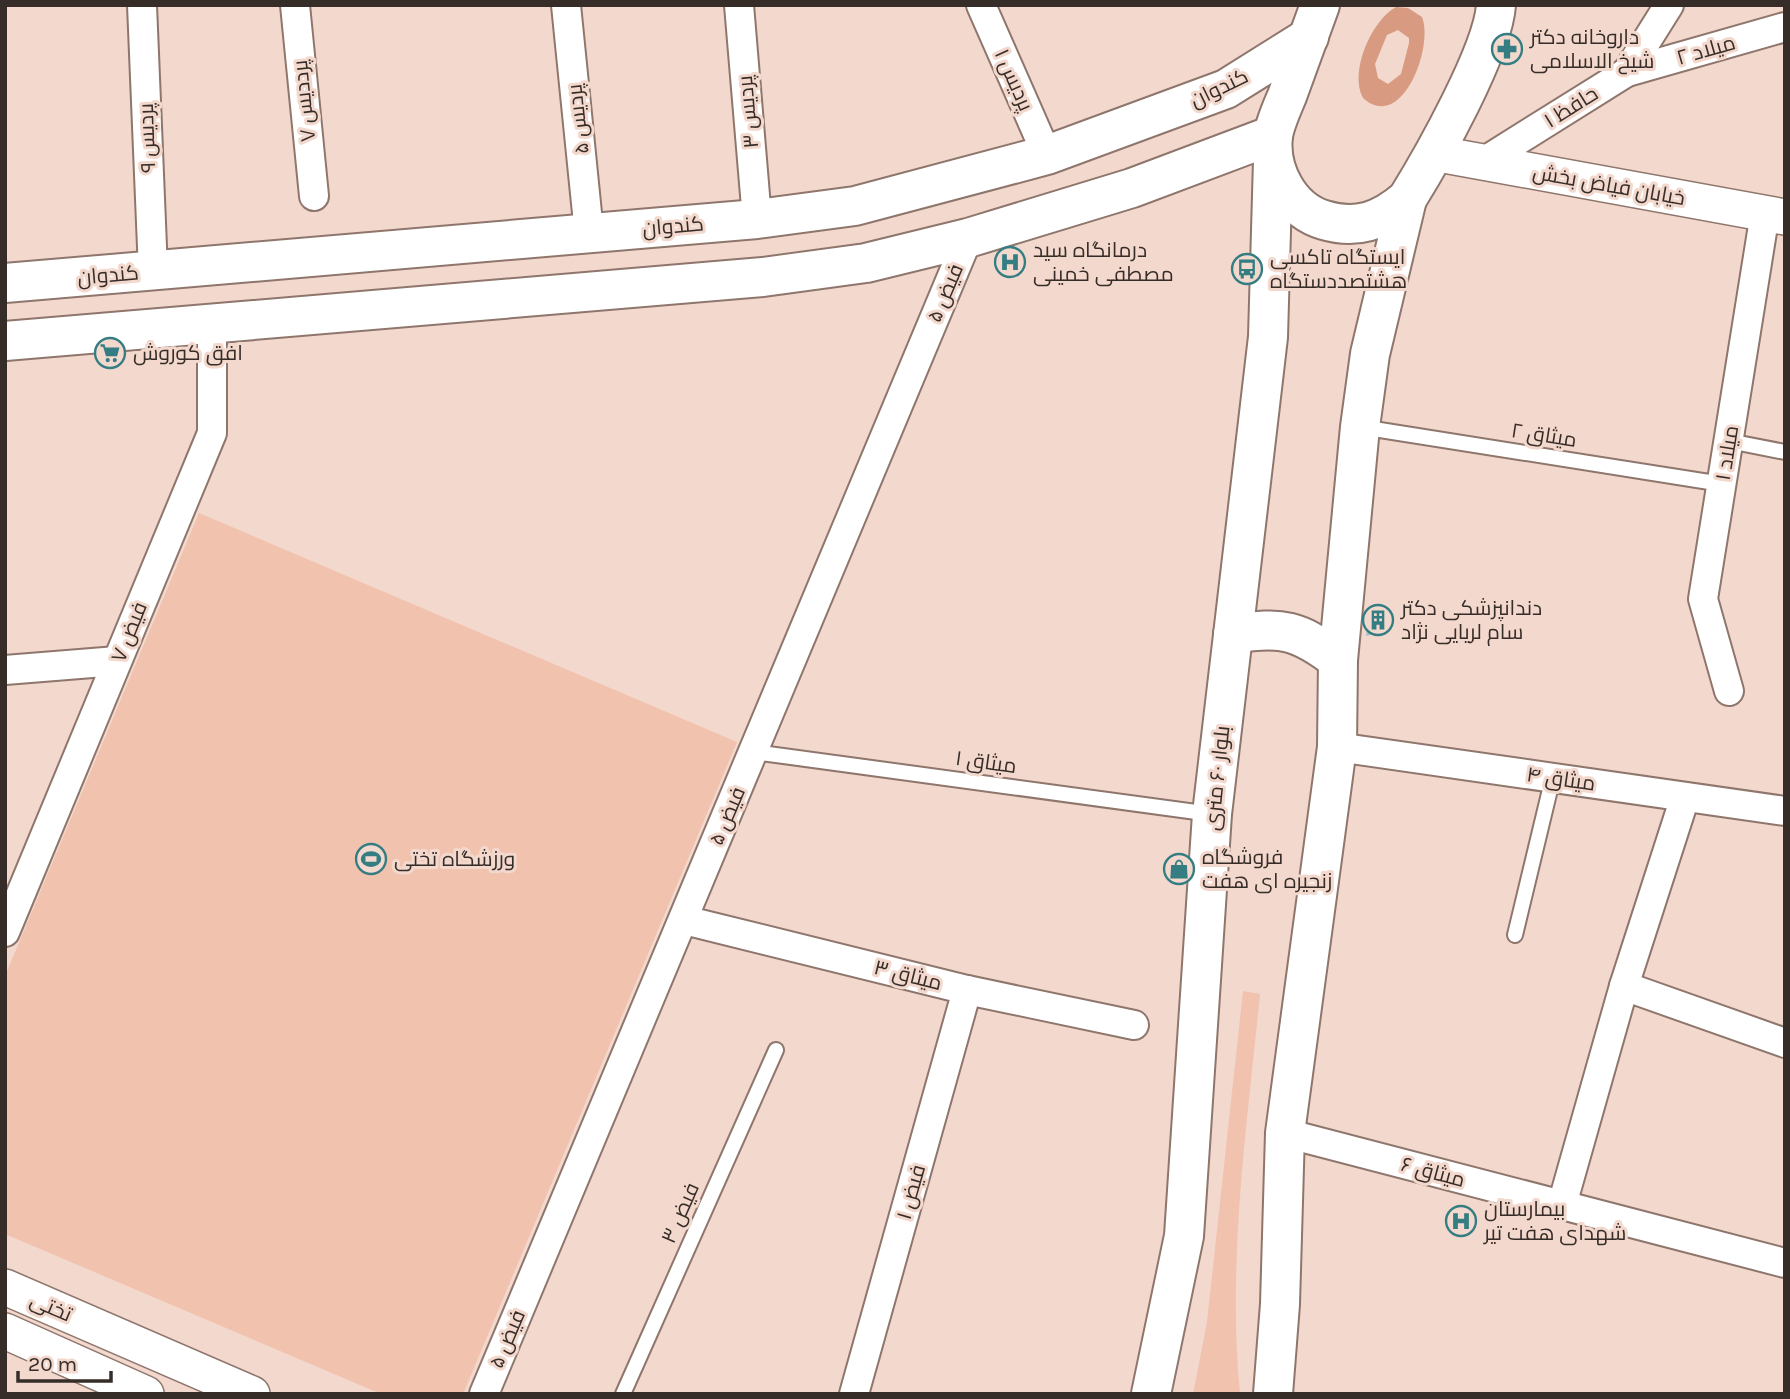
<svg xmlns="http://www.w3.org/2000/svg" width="1790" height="1399" viewBox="0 0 1790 1399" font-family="Karla,Cairo,sans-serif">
	<rect width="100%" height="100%" fill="#f3d8cd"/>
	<g fill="#f1c2ae">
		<path d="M199,513L737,742L463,1394H381L5,1234V976Z"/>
		<path d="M1243,991L1260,994C1247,1126 1227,1261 1240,1394H1193L1207,1322Z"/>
	</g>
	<path fill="#d89a80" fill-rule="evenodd" d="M1396,7L1408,8L1422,17C1434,47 1402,133 1363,98C1349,72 1371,21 1396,7ZM1398,30L1409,38V43L1401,74L1388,84L1378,78L1375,64L1387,35Z"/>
	<path fill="#a3c2c4" d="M1369,610H1387L1390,629L1366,636Z"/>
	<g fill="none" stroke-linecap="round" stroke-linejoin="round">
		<g stroke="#8e766c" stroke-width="18">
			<g id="service">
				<path d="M1361,427L1722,484"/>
				<path d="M1729,441L1785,452"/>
				<path d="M754,752L1211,814"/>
				<path d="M1515,935L1553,777"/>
				<path d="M623,1394L776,1050"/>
			</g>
		</g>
		<g stroke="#8e766c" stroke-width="32">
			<g id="minor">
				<path d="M142,5L153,271"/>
				<path d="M295,5L314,196"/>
				<path d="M566,5L589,233"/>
				<path d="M739,5L757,219"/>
				<path d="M981,5L1047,155"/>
				<path d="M1627,72L1785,27"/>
				<path d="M1483,162L1627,72L1669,5"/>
				<path d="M5,670L117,661"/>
				<path d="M1729,691L1703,599L1765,213"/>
				<path d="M1337,747L1785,811"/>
				<path d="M684,920L967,990L1134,1025"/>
				<path d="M5,932L212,433V324"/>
				<path d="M1624,986L1785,1043"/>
				<path d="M1285,1133L1785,1263"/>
				<path d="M1562,1205L1624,986L1685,797"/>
				<path d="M484,1394L968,238"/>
				<path d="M854,1394L967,990"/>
			</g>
		</g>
		<g stroke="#8e766c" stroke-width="38">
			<g id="tertiary">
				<path d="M1433,153L1785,217"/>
				<path d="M5,1287L252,1394"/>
				<path d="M5,1331L146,1394"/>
			</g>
		</g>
		<g stroke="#8e766c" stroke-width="42">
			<g id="secondary">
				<path d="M1320,5C1309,35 1298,66 1287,96C1282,108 1275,123 1273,136C1269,171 1290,210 1324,220C1357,230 1381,221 1407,199C1433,157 1493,51 1496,5"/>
				<path d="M5,283L757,219L855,206L1047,155L1226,89L1309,37"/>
				<path d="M5,341L763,277L866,263L968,238L1132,188L1273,135"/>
				<path d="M1233,634C1282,626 1299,630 1338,660"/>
				<path d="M1151,1394L1184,1236L1212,814L1268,337L1273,160"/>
				<path d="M1273,1394L1280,1304L1285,1133L1337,747L1338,660L1360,427L1370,354L1407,199"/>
			</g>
		</g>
		<use href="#service" stroke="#fff" stroke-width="14"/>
		<use href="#minor" stroke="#fff" stroke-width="28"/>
		<use href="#tertiary" stroke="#fff" stroke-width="35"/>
		<use href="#secondary" stroke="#fff" stroke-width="38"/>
	</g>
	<defs>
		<g id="pharmacy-ring" transform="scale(1.575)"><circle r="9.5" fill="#f3d8cd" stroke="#347d82" stroke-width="1.5"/><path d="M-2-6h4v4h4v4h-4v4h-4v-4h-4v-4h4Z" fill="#347d82"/></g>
		<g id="hospital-ring" transform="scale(1.575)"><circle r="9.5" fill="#f3d8cd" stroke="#347d82" stroke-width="1.5"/><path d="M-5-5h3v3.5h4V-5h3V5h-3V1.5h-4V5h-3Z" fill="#347d82"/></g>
		<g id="bus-ring" transform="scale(1.575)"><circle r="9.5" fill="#f3d8cd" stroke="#347d82" stroke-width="1.5"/><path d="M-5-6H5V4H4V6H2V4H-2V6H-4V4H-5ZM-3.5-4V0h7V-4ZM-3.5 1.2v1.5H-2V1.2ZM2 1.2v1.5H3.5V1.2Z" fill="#347d82"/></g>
		<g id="supermarket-ring" transform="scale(1.575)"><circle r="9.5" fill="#f3d8cd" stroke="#347d82" stroke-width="1.5"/><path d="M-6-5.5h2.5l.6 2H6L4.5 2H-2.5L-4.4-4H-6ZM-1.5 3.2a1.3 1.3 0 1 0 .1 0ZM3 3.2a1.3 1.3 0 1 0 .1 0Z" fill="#347d82"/></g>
		<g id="building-ring" transform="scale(1.575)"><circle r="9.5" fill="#f3d8cd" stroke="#347d82" stroke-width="1.5"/><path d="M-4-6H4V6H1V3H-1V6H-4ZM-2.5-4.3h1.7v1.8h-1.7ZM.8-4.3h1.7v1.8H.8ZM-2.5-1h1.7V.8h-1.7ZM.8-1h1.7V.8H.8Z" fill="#347d82"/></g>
		<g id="stadium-ring" transform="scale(1.575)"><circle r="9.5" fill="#f3d8cd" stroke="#347d82" stroke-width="1.5"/><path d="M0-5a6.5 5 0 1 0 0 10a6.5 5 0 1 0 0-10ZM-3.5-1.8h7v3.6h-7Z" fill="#347d82"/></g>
		<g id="shop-ring" transform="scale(1.575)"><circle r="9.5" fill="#f3d8cd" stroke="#347d82" stroke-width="1.5"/><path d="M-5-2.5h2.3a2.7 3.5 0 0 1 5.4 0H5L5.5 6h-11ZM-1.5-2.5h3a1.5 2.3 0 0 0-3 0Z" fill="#347d82"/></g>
	</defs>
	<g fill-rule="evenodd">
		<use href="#pharmacy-ring" x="1507" y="49"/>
		<use href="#hospital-ring" x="1010" y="262"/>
		<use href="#bus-ring" x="1247" y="269"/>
		<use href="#supermarket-ring" x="110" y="353"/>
		<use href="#building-ring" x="1378" y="620"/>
		<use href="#stadium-ring" x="371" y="859"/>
		<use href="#shop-ring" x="1179" y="869"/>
		<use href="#hospital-ring" x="1461" y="1221"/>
	</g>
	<g text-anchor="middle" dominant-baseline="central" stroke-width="6" stroke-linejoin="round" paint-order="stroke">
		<g font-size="21" fill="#372d28" stroke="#f3d8cd" text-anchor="start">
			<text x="1530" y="37">داروخانه دکتر<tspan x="1530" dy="24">شیخ الاسلامی</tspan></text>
			<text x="1033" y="250">درمانگاه سید<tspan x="1033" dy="24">مصطفی خمینی</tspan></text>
			<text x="1270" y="257">ایستگاه تاکسی<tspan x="1270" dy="24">هشتصددستگاه</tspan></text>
			<text x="133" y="353">افق کوروش</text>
			<text x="1401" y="608">دندانپزشکی دکتر<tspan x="1401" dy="24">سام لریایی نژاد</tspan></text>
			<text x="1202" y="857">فروشگاه<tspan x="1202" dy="24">زنجیره ای هفت</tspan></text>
			<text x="394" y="859">ورزشگاه تختی</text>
			<text x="1484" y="1209">بیمارستان<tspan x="1484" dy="24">شهدای هفت تیر</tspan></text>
		</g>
		<g font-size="21" fill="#372d28" stroke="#f3d8cd">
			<text transform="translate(1706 50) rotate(-16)">میلاد ۲</text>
			<text transform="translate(1014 80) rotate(66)">پردیس ۱</text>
			<text transform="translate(1219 88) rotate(-26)">کندوان</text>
			<text transform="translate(304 101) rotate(-96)">پرددیس ۷</text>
			<text transform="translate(1571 107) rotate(-32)">حافظ ۱</text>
			<text transform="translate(748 112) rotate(-95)">پردیس ۳</text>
			<text transform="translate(578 119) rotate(-96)">پردیس ۵</text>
			<text transform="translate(147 138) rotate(-92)">پردیس ۹</text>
			<text transform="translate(1609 185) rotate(10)">خیابان فیاض بخش</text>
			<text transform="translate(673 226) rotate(-5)">کندوان</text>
			<text transform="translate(108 275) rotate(-5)">کندوان</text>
			<text transform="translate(945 293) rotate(-67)">فیض ۵</text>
			<text transform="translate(1544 435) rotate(9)">میثاق ۲</text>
			<text transform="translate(1727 453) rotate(-81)">میلاد ۱</text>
			<text transform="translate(129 632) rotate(-68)">فیض ۷</text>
			<text transform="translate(986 762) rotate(8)">میثاق ۱</text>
			<text transform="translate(1217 778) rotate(-84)">بلوار ۶۰ متری</text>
			<text transform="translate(1561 779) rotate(8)">میثاق ۴</text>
			<text transform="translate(727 816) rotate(-67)">فیض ۵</text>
			<text transform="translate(908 975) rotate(14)">میثاق ۳</text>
			<text transform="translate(1433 1172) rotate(15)">میثاق ۶</text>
			<text transform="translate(911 1192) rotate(-74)">فیض ۱</text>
			<text transform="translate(680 1213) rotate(-66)">فیض ۳</text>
			<text transform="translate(51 1307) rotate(23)">تختی</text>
			<text transform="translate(507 1339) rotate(-67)">فیض ۵</text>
		</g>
	</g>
	<rect width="1790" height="1399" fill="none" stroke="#372d28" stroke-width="14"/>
	<path d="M18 1371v10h93v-10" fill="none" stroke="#372d28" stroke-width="3.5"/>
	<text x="28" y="1371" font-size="21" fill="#372d28" stroke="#f3d8cd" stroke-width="5" paint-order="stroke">20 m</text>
</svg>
